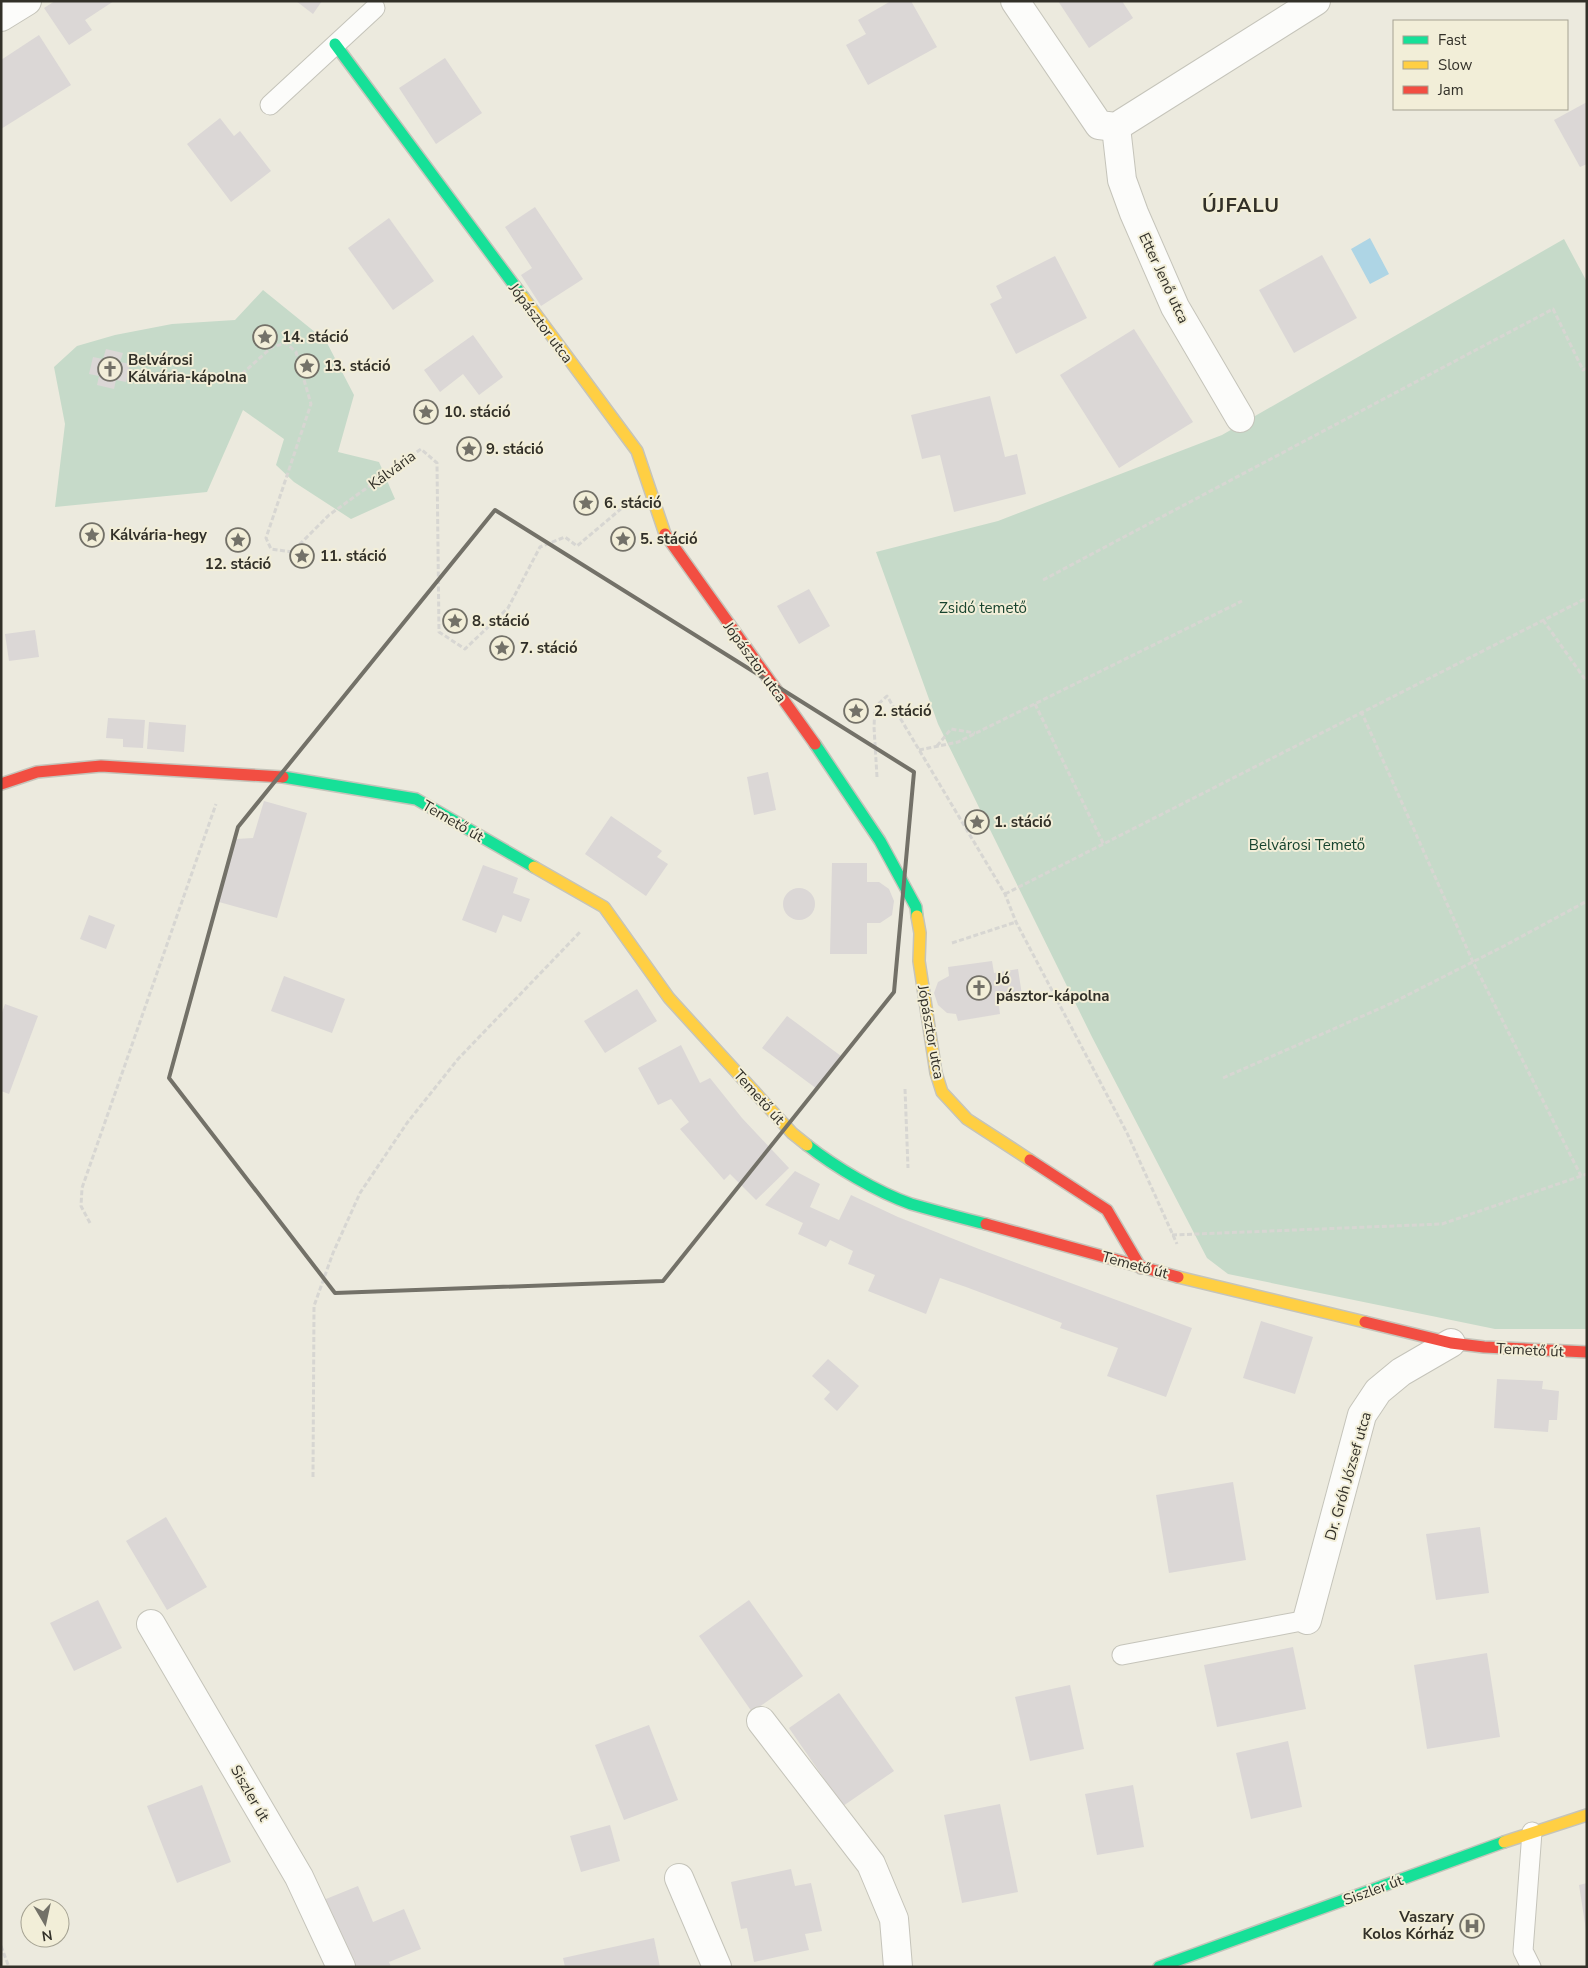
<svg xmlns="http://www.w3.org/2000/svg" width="1588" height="1968" viewBox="0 0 1588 1968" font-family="'Nunito Sans',sans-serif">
	<rect width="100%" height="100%" fill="#eceade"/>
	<g fill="#c6dac9">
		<path d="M1564,239L1587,282V1329H1495L1228,1274L1207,1258L1092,1037L938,724L876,552L998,521L1222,435Z"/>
		<path d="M263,290L326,341L354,395L338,452L379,462L395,499L351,519L294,482L276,465L284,439L243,410L207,492L55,507L65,424L54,367L77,346L115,335L172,324L235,320Z"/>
	</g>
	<path fill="#aed5e5" d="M1370,238L1389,274L1370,284L1351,249Z"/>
	<g fill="#dbd7d6">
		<path d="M55,1H114L85,20L92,30L69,45L44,8Z"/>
		<path d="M296,1H322L313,14Z"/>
		<path d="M891,1H911L937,47L868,85L846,45L866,34L858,20Z"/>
		<path d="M1058,1H1122L1133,18L1089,48Z"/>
		<path d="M39,35L71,85L1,129V60Z"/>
		<path d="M445,58L482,113L436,144L399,88Z"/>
		<path d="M1587,102V164L1580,167L1554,120Z"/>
		<path d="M220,118L234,136L240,131L271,171L231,202L187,144Z"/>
		<path d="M535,207L583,279L541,306L521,275L532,268L505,227Z"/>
		<path d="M389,218L434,281L393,310L348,248Z"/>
		<path d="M1322,255L1357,318L1294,353L1259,290Z"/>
		<path d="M1055,256L1087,318L1016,354L990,304L1002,298L996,286Z"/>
		<path d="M1134,329L1193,422L1119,468L1060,375Z"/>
		<path d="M473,335L503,377L479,395L463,374L440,392L424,370Z"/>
		<path d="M106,349L123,353L120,362L130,364L126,382L116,380L114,389L97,385L99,376L89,374L93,357L103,359Z"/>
		<path d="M990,396L1005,457L1017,454L1026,494L954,512L940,455L922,459L911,415Z"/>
		<path d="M809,589L830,626L799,644L777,606Z"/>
		<path d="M35,630L39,657L9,661L5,634Z"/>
		<path d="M108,718L145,720L143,748L123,747V739L106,738Z"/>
		<path d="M149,722L186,725L184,752L147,749Z"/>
		<path d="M768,772L776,810L754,815L747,777Z"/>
		<path d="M264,801L307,813L277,918L219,902L236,839L253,838Z"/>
		<path d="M611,816L662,851L657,857L668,864L646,896L585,854Z"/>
		<path d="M832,863H867V882H879L889,889L894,901L892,915L880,923H867V954H830Z"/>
		<path d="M483,865L518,878L513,893L530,899L521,922L503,915L496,933L462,920Z"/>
		<circle cx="799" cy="904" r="16"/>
		<path d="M89,915L115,925L106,949L80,939Z"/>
		<path d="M992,961L994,973L1018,969L1022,995L998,999L1000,1014L958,1021L956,1014L947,1013L938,1005L934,993L938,982L949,976L948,967Z"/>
		<path d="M284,976L345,999L332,1033L271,1011Z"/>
		<path d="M637,989L657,1021L605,1053L584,1021Z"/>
		<path d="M5,1004L38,1016L9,1094L1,1091V1015Z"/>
		<path d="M787,1016L841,1056L817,1089L762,1048Z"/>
		<path d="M681,1045L700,1083L710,1078L742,1118L789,1168L756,1200L730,1174L724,1180L680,1129L689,1122L671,1099L658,1105L638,1068Z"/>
		<path d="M795,1171L820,1184L810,1207L839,1220L851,1195L898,1217L979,1249L1192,1328L1166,1397L1107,1376L1118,1348L1060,1328L1062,1323L966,1287L940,1278L926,1314L868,1291L875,1275L848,1264L853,1251L830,1240L826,1247L798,1234L803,1223L765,1205Z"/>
		<path d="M1261,1321L1313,1337L1295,1394L1243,1378Z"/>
		<path d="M828,1359L859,1386L837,1411L824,1399L830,1392L812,1376Z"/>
		<path d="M1497,1379L1543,1381L1542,1389L1559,1391L1557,1420H1549L1548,1432L1494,1428Z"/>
		<path d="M1233,1482L1246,1560L1169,1573L1156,1495Z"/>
		<path d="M166,1517L207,1587L167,1610L126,1541Z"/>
		<path d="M1480,1527L1489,1593L1436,1600L1426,1534Z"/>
		<path d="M98,1600L122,1648L74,1671L50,1623Z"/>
		<path d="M749,1600L803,1676L752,1712L699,1636Z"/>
		<path d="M1293,1647L1306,1709L1217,1727L1204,1665Z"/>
		<path d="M1487,1653L1500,1737L1427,1749L1414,1665Z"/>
		<path d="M1070,1685L1084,1749L1030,1761L1015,1697Z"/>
		<path d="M839,1693L894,1771L843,1806L789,1728Z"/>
		<path d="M649,1725L678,1800L624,1820L595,1745Z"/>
		<path d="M1288,1741L1302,1807L1251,1819L1236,1753Z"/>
		<path d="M202,1785L231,1862L177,1883L147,1806Z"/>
		<path d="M1133,1785L1144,1847L1097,1855L1085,1794Z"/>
		<path d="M1000,1804L1018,1892L962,1903L944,1815Z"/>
		<path d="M610,1825L620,1861L581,1872L570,1836Z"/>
		<path d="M791,1869L795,1886L811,1883L822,1931L805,1934L809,1950L754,1962L747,1928L741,1929L731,1882Z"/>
		<path d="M1587,1883V1930H1586L1579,1885Z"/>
		<path d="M358,1886L373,1922L404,1909L421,1949L389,1962L391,1967H349L321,1901Z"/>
		<path d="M654,1938L660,1967H565L563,1958Z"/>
	</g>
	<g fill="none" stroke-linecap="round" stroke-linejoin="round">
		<g stroke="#c5c4ba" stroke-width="21">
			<g id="lane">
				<path d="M270,105L375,8"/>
				<path d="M1122,1655L1307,1620"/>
				<path d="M1531,1967L1523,1951L1532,1832"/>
			</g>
		</g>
		<g stroke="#c5c4ba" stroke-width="30">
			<g id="street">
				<path d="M1015,1L1099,125L1116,127L1316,1"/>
				<path d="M1,17L27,1"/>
				<path d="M1116,127L1122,180L1134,213L1175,307L1240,418"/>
				<path d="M1307,1620L1362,1415L1378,1391L1401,1372L1451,1343"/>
				<path d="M151,1624L299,1877L341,1967"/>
				<path d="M761,1721L871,1864L894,1919L898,1967"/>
				<path d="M679,1878L717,1967"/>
			</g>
		</g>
		<g stroke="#c5c4ba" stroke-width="14">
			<g id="fast">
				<path d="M335,44L523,297"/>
				<path d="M815,744L880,841L916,907L917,916"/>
				<path d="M283,777L416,799L534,867"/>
				<path d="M807,1145C835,1167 877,1192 911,1204C936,1211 961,1218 986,1224"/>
				<path d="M1159,1967L1504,1842"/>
			</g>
		</g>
		<g stroke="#c5c4ba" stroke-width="14">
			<g id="slow">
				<path d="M523,297L637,451L665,534"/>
				<path d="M534,867L604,907L669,998L792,1133L807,1145"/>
				<path d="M917,916L920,933L919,961L936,1073L942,1092L967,1119L1030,1160"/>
				<path d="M1178,1277L1365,1322"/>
				<path d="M1504,1842L1587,1815"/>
			</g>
		</g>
		<g stroke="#c5c4ba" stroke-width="14">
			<g id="jam">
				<path d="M665,534L815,744"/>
				<path d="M1,784L37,772L101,766L283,777"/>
				<path d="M1030,1160L1107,1210L1141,1268"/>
				<path d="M986,1224L1178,1277"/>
				<path d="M1365,1322L1451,1343L1484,1347L1587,1352"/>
			</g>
		</g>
		<g stroke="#d7d6d2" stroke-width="3" stroke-dasharray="5 2.5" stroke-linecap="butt">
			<path d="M242,374L272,347L286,343L296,352L311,404L266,538L271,549L292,552L329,515L421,449L437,463L439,632L465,649L508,608L540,547L565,537L577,546L622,508"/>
			<path d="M1043,580L1553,309L1583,370L1587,368"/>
			<path d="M1543,620L1587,682"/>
			<path d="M1035,704L1104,845"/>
			<path d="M1361,711L1473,962L1581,1176"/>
			<path d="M937,746L951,729L975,733"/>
			<path d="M919,750L958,742L1242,601"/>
			<path d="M877,777L874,727L875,707L887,696L1005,894L1016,922L1127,1133L1177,1244"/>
			<path d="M1005,894L1587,598"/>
			<path d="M952,943L1016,922"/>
			<path d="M1223,1078L1392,1003L1504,946L1587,901"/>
			<path d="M905,1089L908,1168"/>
			<path d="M90,1223L81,1206L82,1188L216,804"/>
			<path d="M1172,1235L1442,1224L1587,1174"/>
			<path d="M313,1477L314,1306L333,1253L360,1193L407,1123L458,1059L581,931"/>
			<path d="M1,1946L9,1967"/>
		</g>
		<use href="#lane" stroke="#fcfcfa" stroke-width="19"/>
		<use href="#street" stroke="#fcfcfa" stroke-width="28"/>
		<use href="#fast" stroke="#16e098" stroke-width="11"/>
		<use href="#slow" stroke="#ffcf43" stroke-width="11"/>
		<use href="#jam" stroke="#f24e42" stroke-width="11"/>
	</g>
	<path fill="none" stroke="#737168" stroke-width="4" stroke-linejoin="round" d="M495,510L914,772L894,992L663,1281L335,1293L169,1078L238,827Z"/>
	<defs>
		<g id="sight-ring" transform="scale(1.25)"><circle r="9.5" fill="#f2eed8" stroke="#737168" stroke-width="1.5"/><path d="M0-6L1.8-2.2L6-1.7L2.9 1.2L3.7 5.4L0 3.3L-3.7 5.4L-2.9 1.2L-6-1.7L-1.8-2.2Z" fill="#737168"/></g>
		<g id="church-ring" transform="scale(1.25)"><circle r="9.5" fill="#f2eed8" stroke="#737168" stroke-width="1.5"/><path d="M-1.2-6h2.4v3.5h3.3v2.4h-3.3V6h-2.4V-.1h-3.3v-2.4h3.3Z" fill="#737168"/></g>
		<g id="hospital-ring" transform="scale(1.25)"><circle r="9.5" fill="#f2eed8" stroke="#737168" stroke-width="1.5"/><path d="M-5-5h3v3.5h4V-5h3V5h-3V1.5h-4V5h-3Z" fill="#737168"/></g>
	</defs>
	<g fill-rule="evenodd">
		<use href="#sight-ring" x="265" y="337"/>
		<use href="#sight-ring" x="307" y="366"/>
		<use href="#church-ring" x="110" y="369"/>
		<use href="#sight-ring" x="426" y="412"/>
		<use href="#sight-ring" x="469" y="449"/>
		<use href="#sight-ring" x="586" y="503"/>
		<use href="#sight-ring" x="92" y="535"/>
		<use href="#sight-ring" x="623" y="539"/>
		<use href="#sight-ring" x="238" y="540"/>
		<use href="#sight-ring" x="302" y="556"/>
		<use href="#sight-ring" x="455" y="621"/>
		<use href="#sight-ring" x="502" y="648"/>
		<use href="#sight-ring" x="856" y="711"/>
		<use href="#sight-ring" x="977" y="822"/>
		<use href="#church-ring" x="979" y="988"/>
		<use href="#hospital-ring" x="1472" y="1926"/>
	</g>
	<g text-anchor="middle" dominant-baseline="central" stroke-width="4" stroke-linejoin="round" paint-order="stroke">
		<g font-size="15" fill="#323028" stroke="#f2eed8">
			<text transform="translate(1164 278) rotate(65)">Etter Jenő utca</text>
			<text transform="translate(541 323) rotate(53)">Jópásztor utca</text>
			<text transform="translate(392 470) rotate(-36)">Kálvária</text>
			<text transform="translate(755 662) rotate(54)">Jópásztor utca</text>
			<text transform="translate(453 821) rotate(30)">Temető út</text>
			<text transform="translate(931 1032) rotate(80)">Jópásztor utca</text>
			<text transform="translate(759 1097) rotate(48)">Temető út</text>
			<text transform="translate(1135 1265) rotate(15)">Temető út</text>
			<text transform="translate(1530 1350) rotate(3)">Temető út</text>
			<text transform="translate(1348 1476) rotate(-74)">Dr. Gróh József utca</text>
			<text transform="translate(250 1793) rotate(60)">Siszler út</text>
			<text transform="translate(1373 1890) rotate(-20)">Siszler út</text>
		</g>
		<g font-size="15" font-weight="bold" fill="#323028" stroke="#f2eed8" text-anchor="start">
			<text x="282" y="337">14. stáció</text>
			<text x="128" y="360">Belvárosi<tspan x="128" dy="17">Kálvária-kápolna</tspan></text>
			<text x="324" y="366">13. stáció</text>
			<text x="444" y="412">10. stáció</text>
			<text x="486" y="449">9. stáció</text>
			<text x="604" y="503">6. stáció</text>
			<text x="110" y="535">Kálvária-hegy</text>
			<text x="640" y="539">5. stáció</text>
			<text x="320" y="556">11. stáció</text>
			<text x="238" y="564" text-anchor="middle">12. stáció</text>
			<text x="472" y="621">8. stáció</text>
			<text x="520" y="648">7. stáció</text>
			<text x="874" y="711">2. stáció</text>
			<text x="994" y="822">1. stáció</text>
			<text x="996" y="979">Jó<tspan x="996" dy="17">pásztor-kápolna</tspan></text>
			<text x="1454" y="1917" text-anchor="end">Vaszary<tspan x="1454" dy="17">Kolos Kórház</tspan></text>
		</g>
		<g font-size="15" fill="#17432e" stroke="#f2eed8">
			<text x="983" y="608">Zsidó temető</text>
			<text x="1307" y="845">Belvárosi Temető</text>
		</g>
		<g font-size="20" font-weight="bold" letter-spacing="1" fill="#323028" stroke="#f2eed8">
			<text x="1241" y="205">ÚJFALU</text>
		</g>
	</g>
	<rect width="1588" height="1968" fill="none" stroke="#323028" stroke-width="5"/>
	<rect x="1393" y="20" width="175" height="90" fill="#f2eed8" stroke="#a5a292"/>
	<rect x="1403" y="36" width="25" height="8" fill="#16e098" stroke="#a5a292"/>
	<text x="1438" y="45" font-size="15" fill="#323028">Fast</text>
	<rect x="1403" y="61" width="25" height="8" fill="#ffcf43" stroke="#a5a292"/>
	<text x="1438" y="70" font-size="15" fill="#323028">Slow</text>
	<rect x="1403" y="86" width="25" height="8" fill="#f24e42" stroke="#a5a292"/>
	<text x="1438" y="95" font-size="15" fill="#323028">Jam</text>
	<g transform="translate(45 1923) rotate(171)"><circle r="24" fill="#f2eed8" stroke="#a5a292"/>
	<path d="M0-4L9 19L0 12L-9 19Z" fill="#737168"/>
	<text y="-8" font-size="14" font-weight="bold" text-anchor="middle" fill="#323028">N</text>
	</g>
</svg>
